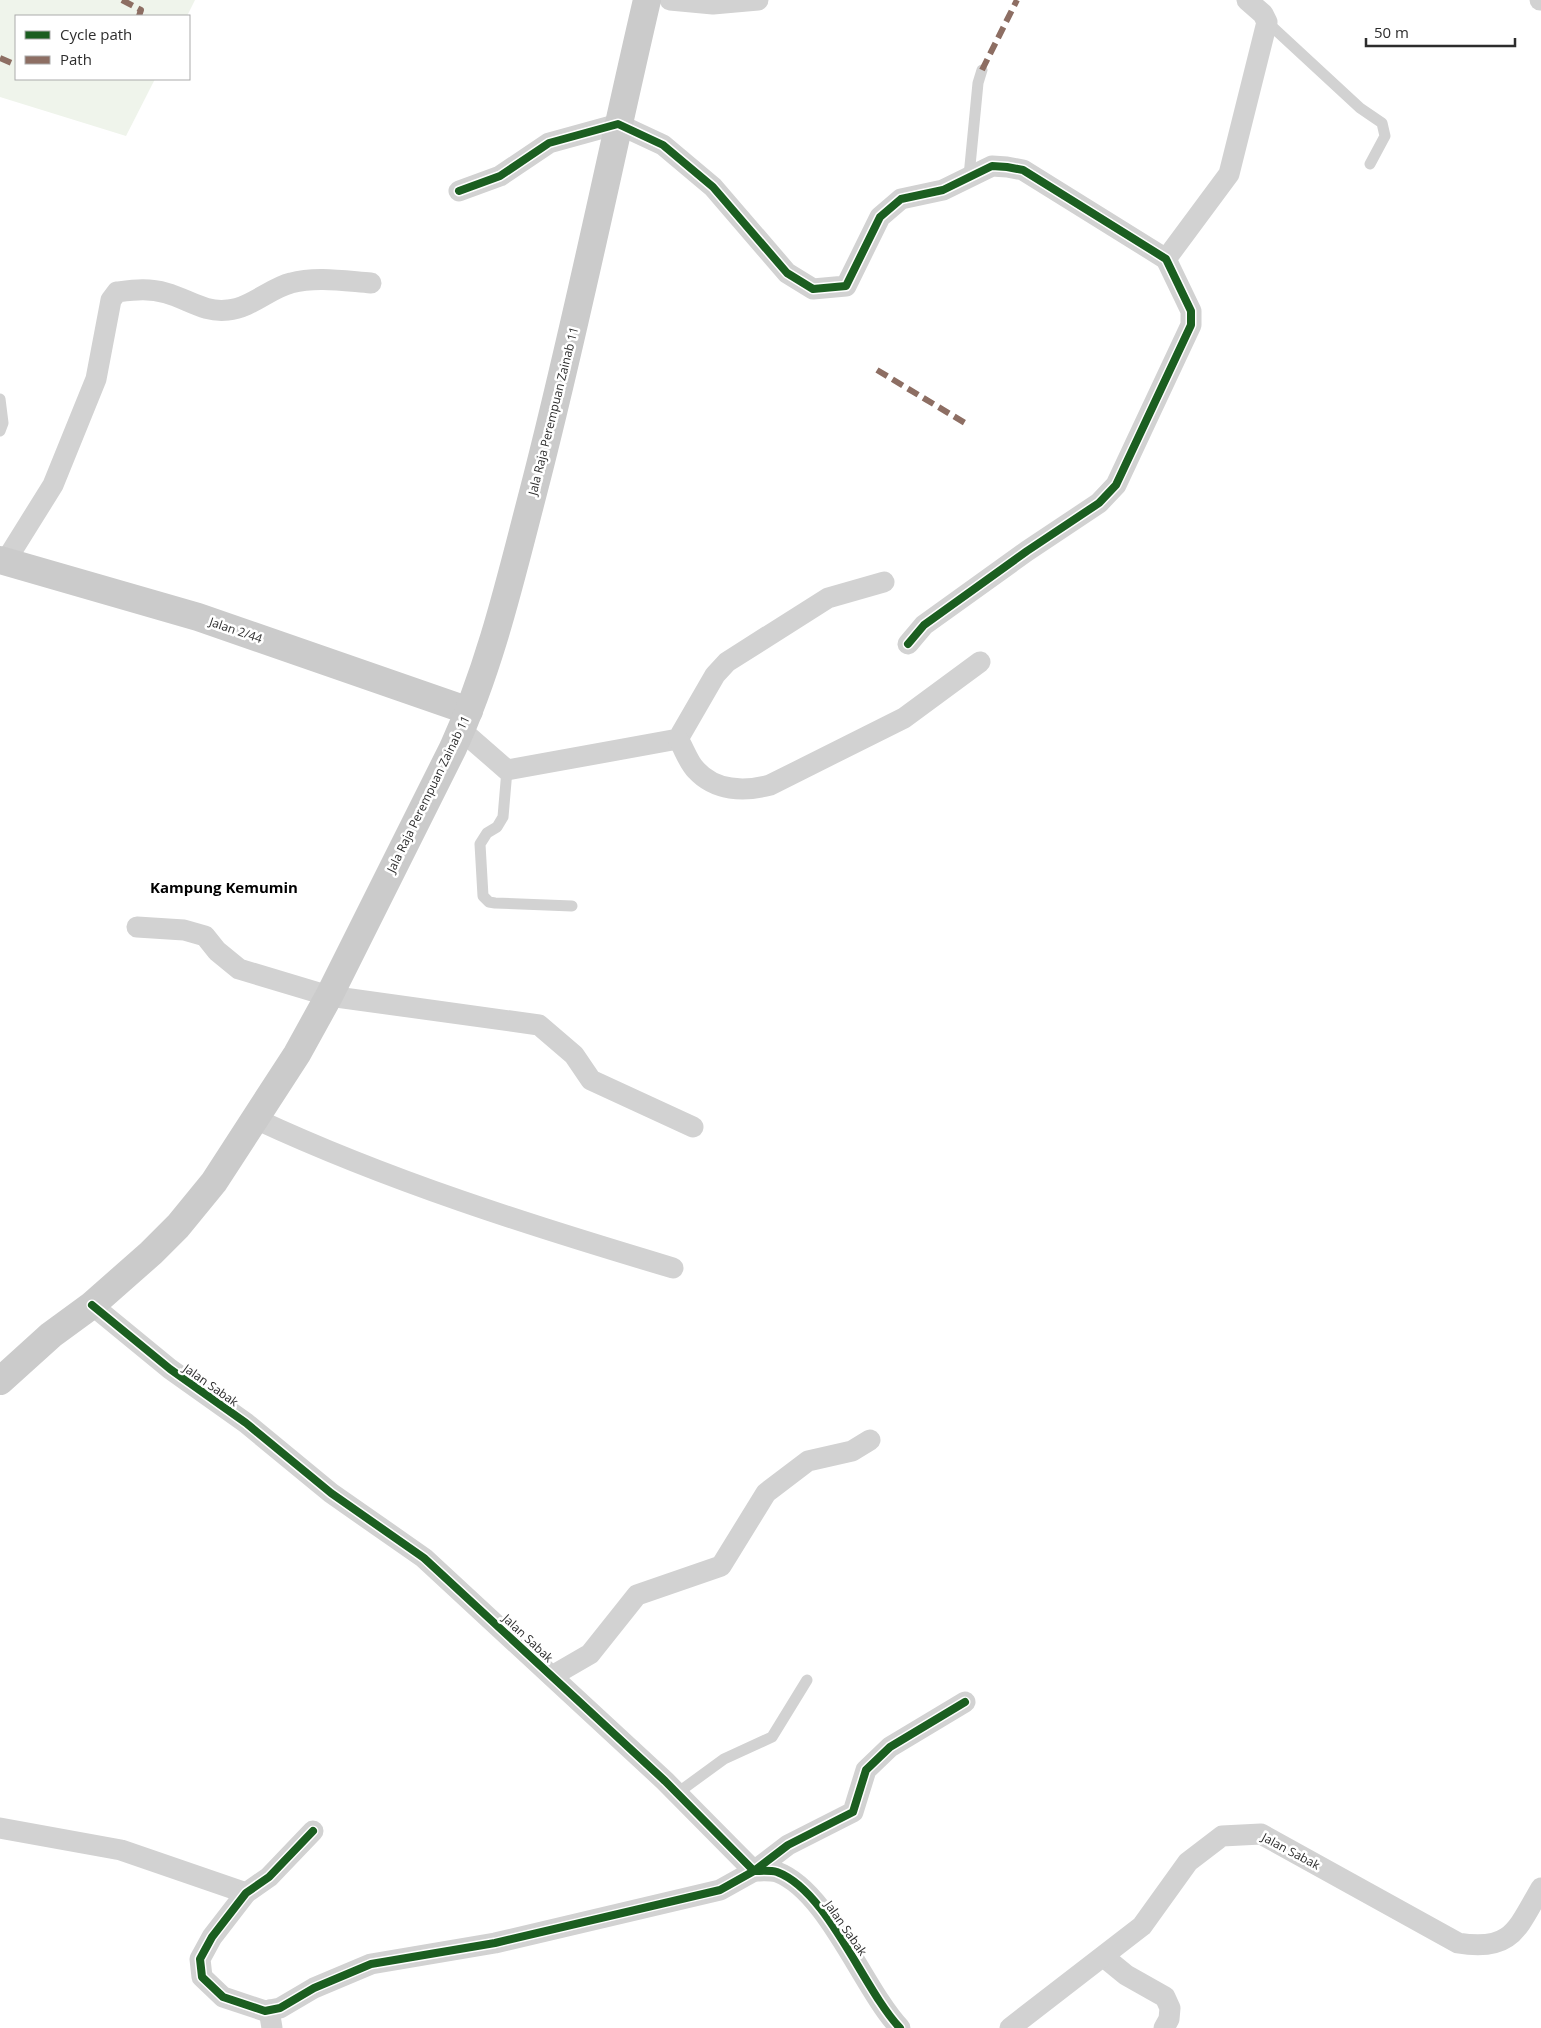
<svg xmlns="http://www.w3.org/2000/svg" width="1541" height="2028" viewBox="0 0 1541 2028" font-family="'Open Sans',sans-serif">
	<rect width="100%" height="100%" fill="#fff"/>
	<path fill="#eff4eb" d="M0,0H195L187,16H16V79H155L126,136L0,97Z"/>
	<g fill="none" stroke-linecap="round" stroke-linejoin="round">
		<g stroke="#d2d2d2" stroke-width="11">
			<path d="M1267,22L1360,108L1382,123L1385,136L1370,164"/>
			<path d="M969,176L978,83L982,70"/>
			<path d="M0,399L3,423L0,431"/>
			<path d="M507,770L503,817L497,827L487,833L480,844L483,896L489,902L495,903L572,906"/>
			<path d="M676,1794L724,1759L772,1737L807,1680"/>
		</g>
		<g stroke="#d2d2d2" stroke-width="21">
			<path d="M670,0L713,4L758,0"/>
			<path d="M1540,0H1541"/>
			<path d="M459,191L500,176L549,143L618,124L663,145L713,187L787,273L813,289L846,286L880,217L901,199L943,190L992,166L1007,167L1023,170L1166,259L1191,311V325L1116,485L1099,503L1027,551L924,625L908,644"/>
			<path d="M1166,259L1229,174L1267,22L1263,14L1247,0"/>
			<path d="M5,562L53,485L96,379L111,300L117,292C134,290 149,288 166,293C188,299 204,313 228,310C251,308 270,288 291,283C316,276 345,281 371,283"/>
			<path d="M461,730L507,770L678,739L715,675L727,662L828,598L884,582"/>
			<path d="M678,739C684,748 688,762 696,770C715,791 744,792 770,785L904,718L980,662"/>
			<path d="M137,927L184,930L205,936L217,951L239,969L329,996L539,1025L574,1055L591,1080L693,1127"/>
			<path d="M256,1119C389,1181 532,1226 673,1268"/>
			<path d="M92,1305L170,1369L246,1423L331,1493L424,1558L665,1781L754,1871C761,1871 770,1870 777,1872C828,1891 863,1989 900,2028"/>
			<path d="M552,1676L590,1654L637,1595L721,1566L766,1493L808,1461L852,1451L870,1440"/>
			<path d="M0,1828L121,1850L246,1893"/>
			<path d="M313,1831L269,1877L246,1893L212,1937L200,1959L202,1977L223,1997L265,2011L280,2008L314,1988L371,1964L495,1943L720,1890L754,1871L788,1845L853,1812L866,1770L890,1747L965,1702"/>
			<path d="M1104,1957L1126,1975L1165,1997L1170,2008L1169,2019L1164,2028"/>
			<path d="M269,2010L272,2028"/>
			<path d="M1010,2028L1142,1926L1188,1862L1222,1836L1261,1834L1458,1943C1512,1952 1517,1929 1541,1888"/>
		</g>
		<g stroke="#cbcbcb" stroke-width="28">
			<path d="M0,560L198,617L469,711"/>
			<path d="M0,1381L51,1335L92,1305L151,1253L178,1226L214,1182L297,1054L329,996L453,748C491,665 511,577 534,489C576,327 609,163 647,0"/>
		</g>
		<g stroke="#8d6e63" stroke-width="6" stroke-dasharray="12 6" stroke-linecap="butt">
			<path d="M122,0L141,10L139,16"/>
			<path d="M0,58L16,65"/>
			<path d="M982,70L1017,0"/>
			<path d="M877,370L965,423"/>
		</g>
		<g stroke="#fff" stroke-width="11">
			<g id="cycleway">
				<path d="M459,191L500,176L549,143L618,124L663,145L713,187L787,273L813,289L846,286L880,217L901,199L943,190L992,166L1007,167L1023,170L1166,259L1191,311V325L1116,485L1099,503L1027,551L924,625L908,644"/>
				<path d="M92,1305L170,1369L246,1423L331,1493L424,1558L665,1781L754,1871C761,1871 770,1870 777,1872C828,1891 863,1989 900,2028"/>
				<path d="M313,1831L269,1877L246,1893L212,1937L200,1959L202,1977L223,1997L265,2011L280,2008L314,1988L371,1964L495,1943L720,1890L754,1871L788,1845L853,1812L866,1770L890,1747L965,1702"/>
			</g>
		</g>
		<use href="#cycleway" stroke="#1b5e20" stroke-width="8"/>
	</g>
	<g text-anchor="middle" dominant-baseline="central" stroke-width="5" stroke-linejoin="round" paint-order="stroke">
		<g font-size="12" fill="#2d2d2d" stroke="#fff">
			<text transform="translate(553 411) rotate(-76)">Jala Raja Perempuan Zainab 11</text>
			<text transform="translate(236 630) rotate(19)">Jalan 2/44</text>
			<text transform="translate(428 794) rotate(-64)">Jala Raja Perempuan Zainab 11</text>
			<text transform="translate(211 1385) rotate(35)">Jalan Sabak</text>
			<text transform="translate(528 1638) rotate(43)">Jalan Sabak</text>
			<text transform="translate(1291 1851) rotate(28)">Jalan Sabak</text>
			<text transform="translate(846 1928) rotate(55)">Jalan Sabak</text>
		</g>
		<g font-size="15" font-weight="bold" fill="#000" stroke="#fff">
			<text x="224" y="887">Kampung Kemumin</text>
		</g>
	</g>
	<rect x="15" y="15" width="175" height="65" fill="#ffffff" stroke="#ababab"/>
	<rect x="25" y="31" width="25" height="8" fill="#1b5e20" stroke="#ababab"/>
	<text x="60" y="40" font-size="15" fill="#2d2d2d">Cycle path</text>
	<rect x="25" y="56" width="25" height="8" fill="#8d6e63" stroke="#ababab"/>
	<text x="60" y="65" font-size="15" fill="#2d2d2d">Path</text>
	<path d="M1366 38v8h149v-8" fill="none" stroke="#2d2d2d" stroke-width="2.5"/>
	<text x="1374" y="38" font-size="15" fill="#2d2d2d" stroke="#ffffff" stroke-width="4" paint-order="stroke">50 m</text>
</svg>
